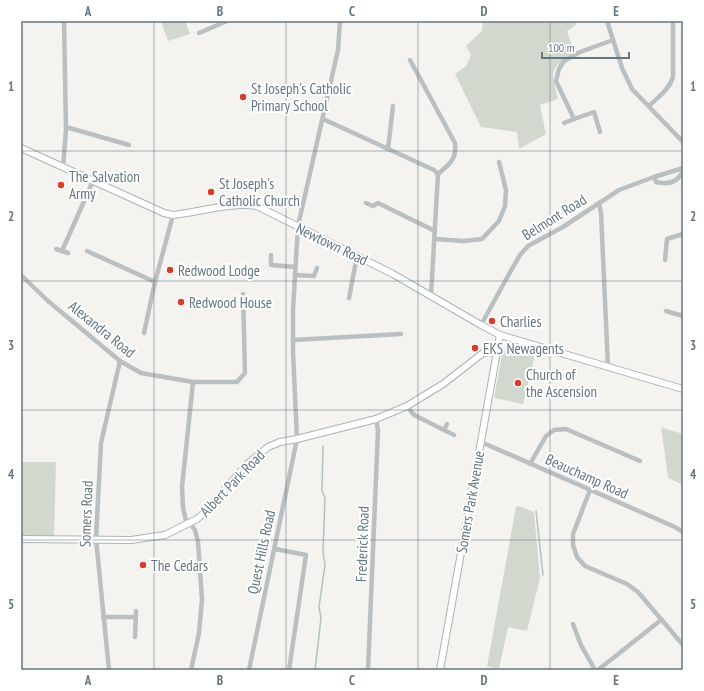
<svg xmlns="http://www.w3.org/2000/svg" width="704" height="691" viewBox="0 0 704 691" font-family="'PT Sans Narrow',sans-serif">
	<rect width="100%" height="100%" fill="#f4f3ef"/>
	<g fill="#d3d8cf">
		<path d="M161,21H185L190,34L168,41Z"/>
		<path d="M483,21H575L576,25L567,31L574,52C549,69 551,71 558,99L540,105L546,134L519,149L517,132L481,127L455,74L466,66L471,55L466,46L482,31Z"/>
		<path d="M511,346L536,351L523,404L494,398L503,350Z"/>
		<path d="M661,426L663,428L683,434V485L668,478Z"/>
		<path d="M21,462H56L54,538L21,537Z"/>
		<path d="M519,506L534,512L540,578L527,631L508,627L499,669L487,666L516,507Z"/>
	</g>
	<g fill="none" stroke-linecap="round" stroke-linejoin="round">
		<g stroke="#b1c1c3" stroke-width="1.5">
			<path d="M536,511L543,575"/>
			<path d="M315,670L321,618L319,607L325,565L323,551L325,498L322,491L323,446"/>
		</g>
		<g stroke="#acb3b6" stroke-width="8">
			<g id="secondary">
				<path d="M21,148L164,213L173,215C198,212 233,202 257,206L393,274L481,325L500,335L683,389"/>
				<path d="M21,539L131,540L165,535L197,519L211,507L221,494L246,465L268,447L280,442L297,439L376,419L407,406L443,384L483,353L488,352L496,353"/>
				<path d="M440,670L500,335"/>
			</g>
		</g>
		<g stroke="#babfc1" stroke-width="4.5">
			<path d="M607,21L622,68L632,89L683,142"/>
			<path d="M199,33L227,21"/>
			<path d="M410,60L455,143C457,160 449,164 438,174"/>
			<path d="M649,106C658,97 669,90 673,77V21"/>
			<path d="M323,119L434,170L438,174L431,295"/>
			<path d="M574,119L594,112L600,132"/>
			<path d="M564,123L574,119L556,81L559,69L564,61L580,52L613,40"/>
			<path d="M66,127L129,145"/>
			<path d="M388,149L393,106"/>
			<path d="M63,167L66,130L64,21"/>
			<path d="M654,177L656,182C668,185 678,182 683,171"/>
			<path d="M366,203L373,206L378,203L435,231"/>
			<path d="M599,203L601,213L608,367"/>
			<path d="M435,239L464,241L482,239L499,221L505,206L506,190L499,162"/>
			<path d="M56,249L68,253"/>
			<path d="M62,251L93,181"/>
			<path d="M87,251L155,282"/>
			<path d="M271,255V265L295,267"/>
			<path d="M665,260L667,239L683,234"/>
			<path d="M21,275L48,301L120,361L141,373L193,382H237L245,373L243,294"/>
			<path d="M295,275L314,276L317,268"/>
			<path d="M349,298L357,256"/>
			<path d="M666,311L683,316"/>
			<path d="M481,325L509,274L520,255L528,246L563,227L619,190L654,177L683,168"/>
			<path d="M144,333L155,282L173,215"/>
			<path d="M293,340L401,334"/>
			<path d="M407,406L414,415L454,435"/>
			<path d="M444,430L447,424"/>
			<path d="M481,442L675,527L683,532"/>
			<path d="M530,464L546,436L554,430L566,429L640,461"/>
			<path d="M590,490L573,534V545L577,557L585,566L627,584L638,592L683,645"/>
			<path d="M190,523L195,530L198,542L202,599L199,633L191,670"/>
			<path d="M187,525L183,508L182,487L193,382"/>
			<path d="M275,549L306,555L289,670"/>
			<path d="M103,617H136"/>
			<path d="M573,624L581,645L595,670"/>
			<path d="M135,637L136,611"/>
			<path d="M109,670L96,539L101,443L120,361"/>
			<path d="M249,670L297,439L293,351V309L298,226L338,50L340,21"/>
			<path d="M368,670L378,430L376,419"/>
			<path d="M598,670L661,620"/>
		</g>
		<use href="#secondary" stroke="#fff" stroke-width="6"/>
	</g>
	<path fill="none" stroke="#64777f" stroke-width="1" stroke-opacity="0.55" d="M154,21V670M286,21V670M418,21V670M550,21V670M21,151H683M21,281H683M21,410H683M21,540H683"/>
	<g fill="#d93c2a" stroke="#fff" stroke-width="1.5">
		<circle cx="243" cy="97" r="4"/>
		<circle cx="61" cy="185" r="4"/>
		<circle cx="211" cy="192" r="4"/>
		<circle cx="170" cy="270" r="4"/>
		<circle cx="181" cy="302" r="4"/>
		<circle cx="492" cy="321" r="4"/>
		<circle cx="475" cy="348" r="4"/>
		<circle cx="518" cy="383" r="4"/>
		<circle cx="143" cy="565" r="4"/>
	</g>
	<g text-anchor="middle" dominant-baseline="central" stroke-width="4" stroke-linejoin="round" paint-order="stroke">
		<g font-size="15" fill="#64777f" stroke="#fff" text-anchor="start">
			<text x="251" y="88">St Joseph's Catholic<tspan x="251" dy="17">Primary School</tspan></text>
			<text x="69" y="176">The Salvation<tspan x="69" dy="17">Army</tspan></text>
			<text x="219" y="183">St Joseph's<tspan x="219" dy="17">Catholic Church</tspan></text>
			<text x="178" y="270">Redwood Lodge</text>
			<text x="189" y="302">Redwood House</text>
			<text x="500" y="321">Charlies</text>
			<text x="483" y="348">EKS Newagents</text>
			<text x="526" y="374">Church of<tspan x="526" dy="17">the Ascension</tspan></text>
			<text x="151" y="565">The Cedars</text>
		</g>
		<g font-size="15" fill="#64777f" stroke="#fff">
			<text transform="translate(554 217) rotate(-32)">Belmont Road</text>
			<text transform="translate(332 244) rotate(26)">Newtown Road</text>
			<text transform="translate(102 329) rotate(39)">Alexandra Road</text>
			<text transform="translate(587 476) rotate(24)">Beauchamp Road</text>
			<text transform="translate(232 483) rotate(-46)">Albert Park Road</text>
			<text transform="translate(470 502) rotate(-80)">Somers Park Avenue</text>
			<text transform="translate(86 514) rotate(-88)">Somers Road</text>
			<text transform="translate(362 544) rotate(-88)">Frederick Road</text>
			<text transform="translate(261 552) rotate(-78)">Quest Hills Road</text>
		</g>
	</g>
	<rect width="704" height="691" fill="none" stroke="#ffffff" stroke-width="44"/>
	<path d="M542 52v6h87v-6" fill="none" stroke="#64777f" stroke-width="2"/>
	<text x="548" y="52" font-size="12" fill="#64777f" stroke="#ffffff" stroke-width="3" paint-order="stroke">100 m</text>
	<rect x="22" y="22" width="660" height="647" fill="none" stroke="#64777f" stroke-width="1.5"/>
	<g font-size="13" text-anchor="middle" font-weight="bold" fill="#64777f">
		<text x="88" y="16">A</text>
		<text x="220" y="16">B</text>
		<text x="352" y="16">C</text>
		<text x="484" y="16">D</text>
		<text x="616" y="16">E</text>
		<text x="11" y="91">1</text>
		<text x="693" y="91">1</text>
		<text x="11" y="221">2</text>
		<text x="693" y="221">2</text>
		<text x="11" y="350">3</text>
		<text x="693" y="350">3</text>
		<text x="11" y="479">4</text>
		<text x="693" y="479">4</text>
		<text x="11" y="609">5</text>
		<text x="693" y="609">5</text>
		<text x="88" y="685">A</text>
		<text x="220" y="685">B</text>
		<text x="352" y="685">C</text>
		<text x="484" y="685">D</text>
		<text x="616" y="685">E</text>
	</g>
</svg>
